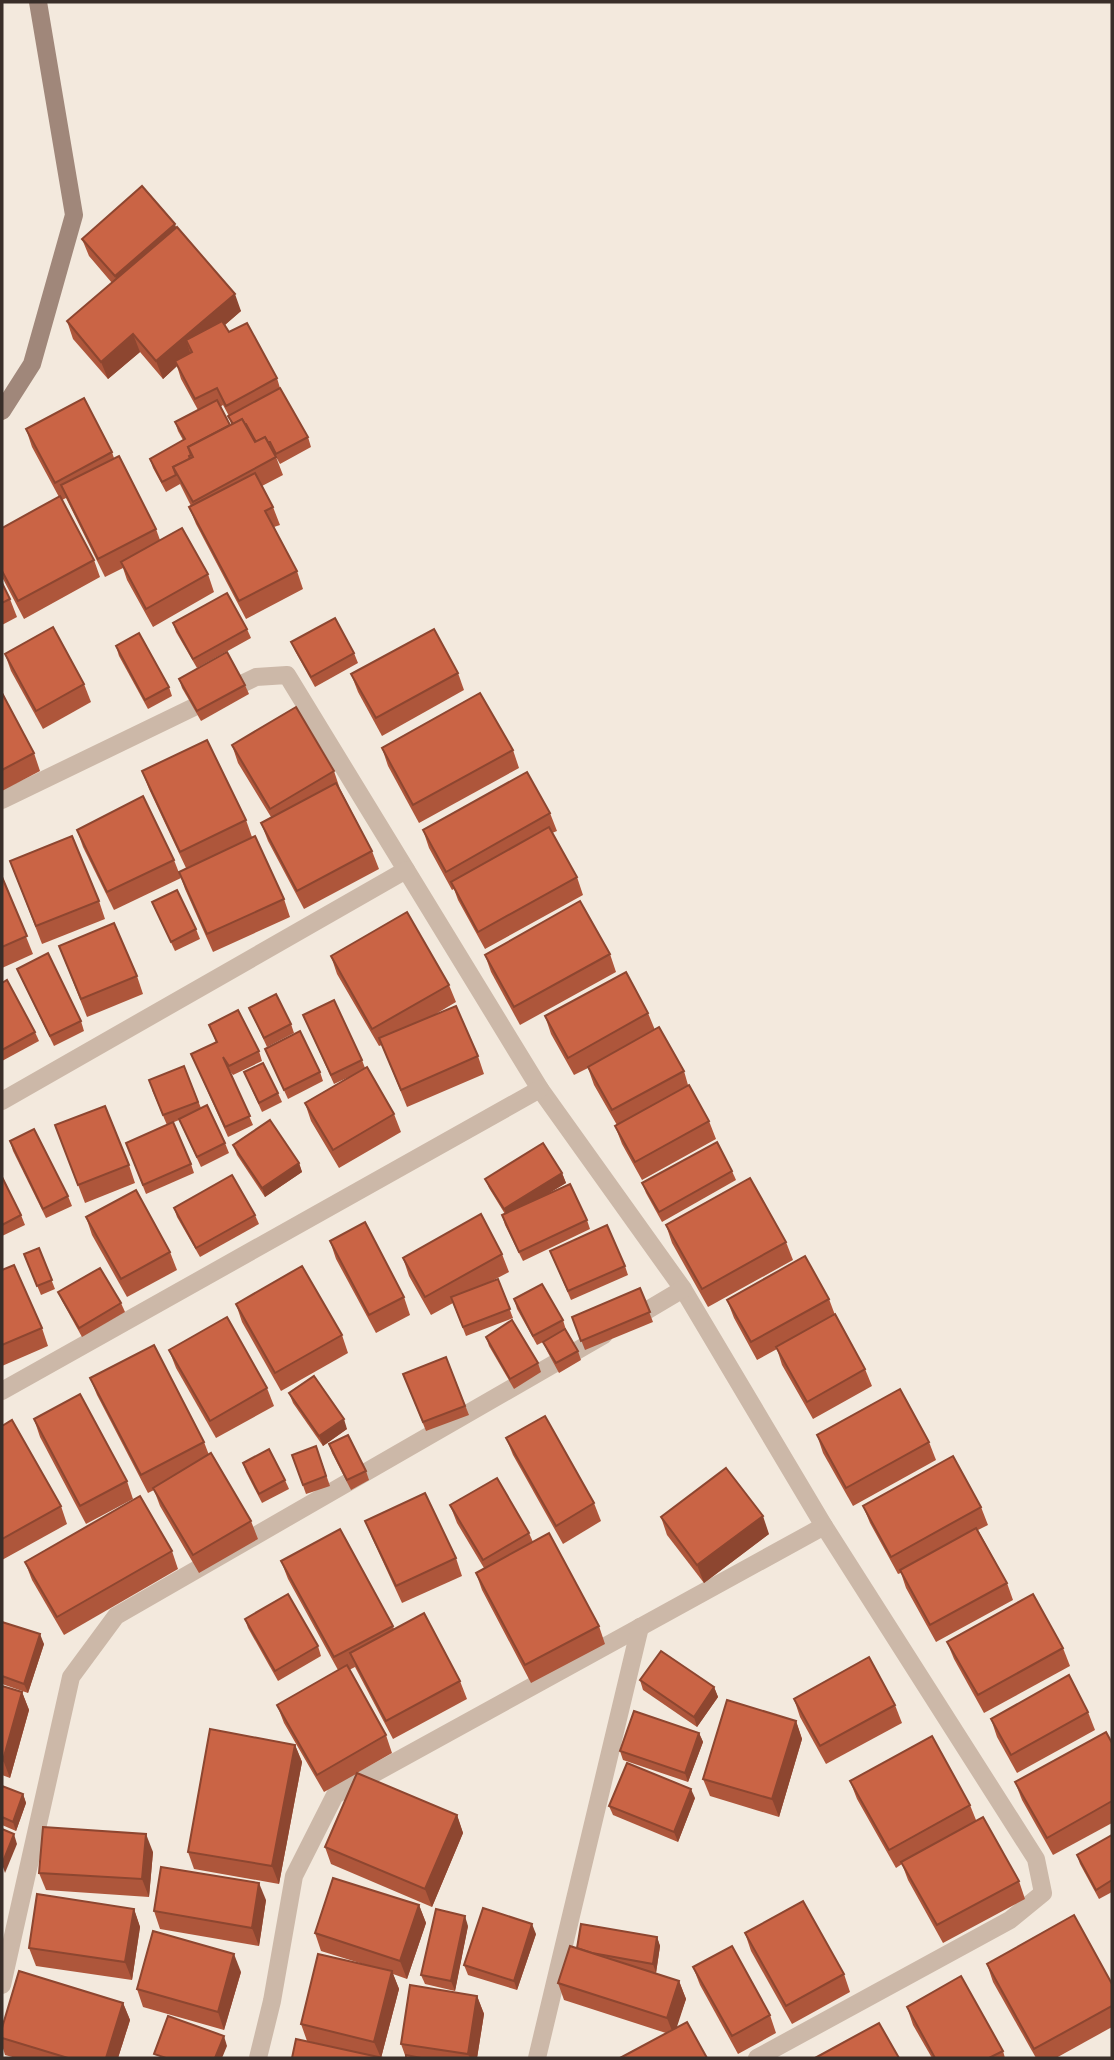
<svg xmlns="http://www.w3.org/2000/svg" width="1114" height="2060" viewBox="0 0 1114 2060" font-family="'PT Sans Narrow',sans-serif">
	<rect width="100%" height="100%" fill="#f3e9dd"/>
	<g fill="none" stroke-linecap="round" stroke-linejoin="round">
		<g stroke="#ccb8a8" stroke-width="18">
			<path d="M2,800L256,677L287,675L540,1089L683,1289L824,1526L1036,1859L1043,1893L1010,1920L757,2058"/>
			<path d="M2,1101L406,870"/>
			<path d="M629,1321L683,1289"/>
			<path d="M2,1391L540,1089"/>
			<path d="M2,1985L71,1677L116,1616L604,1335"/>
			<path d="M258,2058L272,2001L294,1876L335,1795L824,1526"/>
			<path d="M537,2058L640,1627"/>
		</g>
		<path stroke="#a0877a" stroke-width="18" d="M2,411L32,364L74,215L38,2"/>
	</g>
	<g fill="#ae563b" fill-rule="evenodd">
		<path d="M176,228L241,311L225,325L229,332L277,378L280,388L308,437L311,447L280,464L276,457L283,475L262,486L273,507L280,525L274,527L297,571L303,589L246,619L196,524L189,507L191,506L180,484L166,492L153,468L150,459L183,440L178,431L175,422L198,410L181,379L177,366L163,379L140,352L108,379L73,339L67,321L112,283L89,256L82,239ZM223,405L229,416L231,424L230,425L220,407Z"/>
		<path d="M26,429L112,452L114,458L156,529L160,540L208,574L214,592L153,627L127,580L123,568L105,577L66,498L62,500L94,560L100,577L24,619L2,577V528L59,497L32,447Z"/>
		<path d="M2,583L10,599L17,617L2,625Z"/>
		<path d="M173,623L247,629L251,638L197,668L176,632Z"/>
		<path d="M291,642L354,653L358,663L315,687L295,651Z"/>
		<path d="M116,646L169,687L172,696L148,709L119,656Z"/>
		<path d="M5,654L84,684L91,702L43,729L11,671Z"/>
		<path d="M458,673L464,690L382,736L358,692L351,674Z"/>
		<path d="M179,679L245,685L249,694L201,721L182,688Z"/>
		<path d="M2,693L34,753L40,771L2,791Z"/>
		<path d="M232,745L334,771L340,789L372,851L379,869L304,909L268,841L261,823L271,817L238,763Z"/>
		<path d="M382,748L513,750L519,768L419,823L388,766Z"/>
		<path d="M142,771L246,820L252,837L284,899L290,917L213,952L185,889L179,872L186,868L149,789Z"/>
		<path d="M550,813L557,831L552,833L577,877L583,895L485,949L458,900L454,889L452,890L429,848L423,830Z"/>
		<path d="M77,830L174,860L181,878L114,910L83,847Z"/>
		<path d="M10,861L99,901L105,919L42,944Z"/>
		<path d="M2,877L33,954L2,968Z"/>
		<path d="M152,902L196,929L200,939L175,951Z"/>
		<path d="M59,946L137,976L143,994L87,1017Z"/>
		<path d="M610,954L616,972L520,1025L491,972L485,955Z"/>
		<path d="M331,956L449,985L456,1002L434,1015L478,1056L484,1074L407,1107L382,1045L379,1046L337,974Z"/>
		<path d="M17,969L81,1021L84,1031L54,1046L21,978Z"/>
		<path d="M2,983L35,1032L39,1041L2,1061Z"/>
		<path d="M249,1008L291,1024L294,1033L267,1047Z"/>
		<path d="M648,1013L655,1030L684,1071L688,1085L709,1121L716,1139L642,1180L622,1144L615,1126L617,1125L594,1085L588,1068L574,1075L551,1034L545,1016Z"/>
		<path d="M303,1015L362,1060L365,1068L394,1114L401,1132L339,1168L311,1121L305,1103L349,1077L334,1084Z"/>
		<path d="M209,1025L259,1051L262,1061L233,1075L229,1070L253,1125L228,1137L191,1054L216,1042Z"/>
		<path d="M265,1049L320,1072L323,1081L288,1099Z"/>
		<path d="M184,1066L201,1108L225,1143L229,1153L201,1167L179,1120L167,1125L152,1090Z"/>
		<path d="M244,1072L278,1093L282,1102L262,1112Z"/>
		<path d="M55,1125L129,1165L135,1183L85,1203Z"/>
		<path d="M10,1141L68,1196L72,1206L46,1218L13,1151Z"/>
		<path d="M126,1143L191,1164L194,1173L146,1194Z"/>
		<path d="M233,1145L299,1163L302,1172L265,1197L237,1155Z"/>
		<path d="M732,1171L736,1180L662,1222L646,1193L642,1183Z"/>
		<path d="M562,1173L566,1183L547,1194L587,1220L590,1229L523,1261L505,1225L502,1215L505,1214L489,1188L485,1179Z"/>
		<path d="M2,1177L21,1215L25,1225L2,1236Z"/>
		<path d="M174,1208L255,1215L259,1224L200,1257L177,1217Z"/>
		<path d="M86,1217L170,1252L177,1270L127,1297L92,1235Z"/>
		<path d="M666,1225L786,1242L793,1260L708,1307L672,1243Z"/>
		<path d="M330,1241L404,1297L410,1315L376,1333L336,1259Z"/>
		<path d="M39,1248L55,1289L41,1295L24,1254Z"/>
		<path d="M550,1251L625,1266L628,1275L571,1300Z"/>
		<path d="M502,1254L509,1272L488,1283L498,1279L513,1318L466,1336L453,1303L431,1315L409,1276L403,1258Z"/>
		<path d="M2,1270L42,1328L48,1346L2,1366Z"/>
		<path d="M640,1288L653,1322L585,1350L572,1317Z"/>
		<path d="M58,1292L121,1303L125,1312L82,1337L62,1301Z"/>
		<path d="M514,1299L563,1320L566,1330L578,1351L581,1360L559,1373L547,1351L543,1342L537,1345L517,1309Z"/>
		<path d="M829,1299L835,1315L865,1369L872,1386L813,1419L782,1365L777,1349L757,1360L734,1318L727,1300Z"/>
		<path d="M236,1304L342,1335L348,1353L281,1391L242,1322Z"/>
		<path d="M486,1337L538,1363L541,1372L514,1389L489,1346Z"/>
		<path d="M169,1350L267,1388L274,1406L216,1438L176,1368Z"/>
		<path d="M446,1357L469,1415L426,1431L403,1374Z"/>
		<path d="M90,1378L204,1442L209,1455L251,1521L258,1539L199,1573L160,1506L154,1490L148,1493L97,1395Z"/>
		<path d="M289,1393L347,1429L323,1446L293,1403Z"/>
		<path d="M34,1419L127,1481L133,1499L86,1524L40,1437Z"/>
		<path d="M2,1426L61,1506L67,1524L2,1560Z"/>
		<path d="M817,1435L929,1442L936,1460L853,1506L823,1453Z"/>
		<path d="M506,1438L594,1503L601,1521L563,1544L513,1455Z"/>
		<path d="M329,1444L366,1471L369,1480L351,1490L332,1453Z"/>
		<path d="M316,1446L330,1486L306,1494L292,1455Z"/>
		<path d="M243,1463L285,1480L289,1489L262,1503L246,1472Z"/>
		<path d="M450,1505L529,1533L533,1542L599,1626L605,1644L531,1683L482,1590L476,1573L484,1568L457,1523Z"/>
		<path d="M863,1506L981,1507L988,1525L978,1530L1007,1583L1013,1600L936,1642L906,1588L901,1573L898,1574L870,1523Z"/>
		<path d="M661,1517L769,1534L704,1583L667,1535Z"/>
		<path d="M365,1521L456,1558L462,1576L402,1603L372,1538Z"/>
		<path d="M172,1551L178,1569L64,1635L32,1580L25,1562Z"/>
		<path d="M281,1561L393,1626L394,1629L460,1681L467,1699L393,1739L355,1667L349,1670L386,1735L392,1753L357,1773L457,1815L463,1833L432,1907L331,1864L325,1847L356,1774L324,1792L284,1723L277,1705L338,1670L288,1579Z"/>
		<path d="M245,1619L318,1646L321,1656L278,1681L248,1628Z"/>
		<path d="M2,1622L44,1644L28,1693L2,1684Z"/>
		<path d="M947,1642L1063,1648L1070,1666L984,1713L954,1659Z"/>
		<path d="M640,1680L714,1687L718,1697L697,1727L643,1690Z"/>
		<path d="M2,1686L22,1692L29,1710L10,1778L2,1775Z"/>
		<path d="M794,1699L895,1705L902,1723L826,1764L800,1717Z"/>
		<path d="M1088,1712L1095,1730L1017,1773L997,1737L991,1719Z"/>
		<path d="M796,1721L802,1739L779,1817L710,1796L703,1779Z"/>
		<path d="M699,1733L703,1742L688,1782L623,1760L620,1751Z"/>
		<path d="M1112,1743V1823L1053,1855L1022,1800L1015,1782Z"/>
		<path d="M295,1745L302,1762L279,1884L194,1869L188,1852Z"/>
		<path d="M850,1781L970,1805L976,1820L1019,1881L1025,1899L943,1943L908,1880L902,1864L896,1868L857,1799Z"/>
		<path d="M2,1786L23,1794L26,1803L16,1831L2,1825Z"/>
		<path d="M695,1798L678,1842L613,1815L609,1806Z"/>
		<path d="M1112,1835V1892L1099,1899L1080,1864L1077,1855Z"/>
		<path d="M153,1852L149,1897L46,1890L39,1873Z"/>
		<path d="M266,1900L259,1946L160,1929L154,1911Z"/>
		<path d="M419,1905L426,1923L407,1979L393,1974L399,1989L381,2058L307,2041L301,2024L363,1964L321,1951L315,1933Z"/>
		<path d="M134,1909L140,1927L132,1980L36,1966L29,1948Z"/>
		<path d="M468,1926L455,1991L425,1984L421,1975Z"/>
		<path d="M745,1933L844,1974L850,1992L792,2024L751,1951Z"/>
		<path d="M536,1934L517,1990L468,1975L464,1965Z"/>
		<path d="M657,1937L660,1946L656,1973L651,1972L679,1981L686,1999L676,2027L666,2033L564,2000L558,1983L577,1948Z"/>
		<path d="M987,1964L1112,1984V2027L1056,2058H1036L993,1982Z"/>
		<path d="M693,1967L770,2015L776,2033L738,2054L700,1985Z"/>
		<path d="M241,1972L224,2030L143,2007L137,1989Z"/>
		<path d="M477,1996L484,2014L477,2058H406L401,2044Z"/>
		<path d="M123,2003L130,2020L118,2058H16L5,2055L2,2045V2028Z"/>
		<path d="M907,2007L1003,2051L1005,2058H932L913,2025Z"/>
	</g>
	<g fill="#8d4630">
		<path d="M175,224L181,242L122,294L115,276Z"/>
		<path d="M235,294L241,311L192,353L186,340L191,355L175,361L177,366L163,379L156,361Z"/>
		<path d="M133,334L140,352L108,379L101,362Z"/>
		<path d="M299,1163L302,1172L265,1197L262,1188Z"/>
		<path d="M562,1173L566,1183L508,1218L504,1209Z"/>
		<path d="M344,1419L347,1429L323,1446L319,1436Z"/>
		<path d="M763,1516L769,1534L704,1583L697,1565Z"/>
		<path d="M40,1634L44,1644L28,1693L24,1684Z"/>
		<path d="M714,1687L718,1697L697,1727L694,1717Z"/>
		<path d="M22,1692L29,1710L10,1778L3,1760Z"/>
		<path d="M796,1721L802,1739L779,1817L772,1799Z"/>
		<path d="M699,1733L703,1742L688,1782L685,1773Z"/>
		<path d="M295,1745L302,1762L279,1884L272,1866Z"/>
		<path d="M691,1789L695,1798L678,1842L674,1832Z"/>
		<path d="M23,1794L26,1803L16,1831L13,1822Z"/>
		<path d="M457,1815L463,1833L432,1907L425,1889Z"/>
		<path d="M14,1834L17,1844L5,1873L2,1864Z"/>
		<path d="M146,1834L153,1852L149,1897L142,1879Z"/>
		<path d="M259,1883L266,1900L259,1946L252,1928Z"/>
		<path d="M419,1905L426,1923L407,1979L400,1961Z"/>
		<path d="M134,1909L140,1927L132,1980L125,1962Z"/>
		<path d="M465,1916L468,1926L455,1991L451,1981Z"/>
		<path d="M532,1924L536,1934L517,1990L514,1981Z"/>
		<path d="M657,1937L660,1946L656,1973L653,1964Z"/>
		<path d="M234,1954L241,1972L224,2030L218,2012Z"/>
		<path d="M392,1971L399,1989L381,2058L374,2042Z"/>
		<path d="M679,1981L686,1999L674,2036L667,2018Z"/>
		<path d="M477,1996L484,2014L477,2058H470L468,2054Z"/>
		<path d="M123,2003L130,2020L118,2058H106Z"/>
		<path d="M224,2036L227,2046L222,2058H215Z"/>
	</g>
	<g fill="#ca6445" stroke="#8d4630" stroke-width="2">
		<path d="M142,186L175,224L115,276L82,239Z"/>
		<path d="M177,227L235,294L156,361L133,334L101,362L67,321Z"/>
		<path d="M222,321L229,332L247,323L277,378L226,406L217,388L195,399L175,361L192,352L186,340Z"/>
		<path d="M280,388L308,437L276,454L270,442H268L265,437L256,442L246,424H245L242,419L233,424L228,416Z"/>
		<path d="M84,398L112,452L55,483L26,429Z"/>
		<path d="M217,400L230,425L188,447L191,455L189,456L190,459L173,467L176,475L162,482L150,459L185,439L175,422Z"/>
		<path d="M242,419L255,442L265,437L276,457L193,502L173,467L193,457L188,447Z"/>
		<path d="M119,456L156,529L98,559L61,485Z"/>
		<path d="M255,473L273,507L265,511L297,571L239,601L189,507Z"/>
		<path d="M60,496L94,560L18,601L2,571V528Z"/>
		<path d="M182,528L208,574L146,609L121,562Z"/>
		<path d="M2,583L10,599L2,603Z"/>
		<path d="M227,593L247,629L193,659L173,623Z"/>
		<path d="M335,618L354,653L311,677L291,642Z"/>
		<path d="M53,627L84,684L36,711L5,654Z"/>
		<path d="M434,629L458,673L376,718L351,674Z"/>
		<path d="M139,633L169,687L145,700L116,646Z"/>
		<path d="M227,652L245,685L197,711L179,679Z"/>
		<path d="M2,693L34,753L2,770Z"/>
		<path d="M480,693L513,750L413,805L382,748Z"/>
		<path d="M296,707L334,771L270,809L232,745Z"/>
		<path d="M207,740L246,820L180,852L142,771Z"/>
		<path d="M527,772L550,813L446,872L423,830Z"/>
		<path d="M336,783L372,851L297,891L261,823Z"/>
		<path d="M143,796L174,860L107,892L77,830Z"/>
		<path d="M549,827L577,877L478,932L451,882Z"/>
		<path d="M72,836L99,901L36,926L10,861Z"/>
		<path d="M255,836L284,899L207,934L179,872Z"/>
		<path d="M2,877L27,936L2,947Z"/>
		<path d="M177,890L196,929L171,942L152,902Z"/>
		<path d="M580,901L610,954L514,1007L485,955Z"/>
		<path d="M407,912L449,985L372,1029L331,956Z"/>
		<path d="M114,923L137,976L81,999L59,946Z"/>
		<path d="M48,953L81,1021L50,1036L17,969Z"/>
		<path d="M626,972L648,1013L568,1058L545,1016Z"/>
		<path d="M7,980L35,1032L2,1050V983Z"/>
		<path d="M276,994L291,1024L264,1038L249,1008Z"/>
		<path d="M334,1000L362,1060L331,1075L303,1015Z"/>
		<path d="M456,1006L478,1056L401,1090L379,1038Z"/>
		<path d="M238,1010L259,1051L229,1066L223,1057L250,1116L225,1127L191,1054L217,1042L209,1025Z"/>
		<path d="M659,1027L684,1071L612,1110L588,1067Z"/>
		<path d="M300,1031L320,1072L284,1090L265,1049Z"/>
		<path d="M263,1063L278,1093L259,1103L244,1072Z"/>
		<path d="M184,1066L198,1102L163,1115L149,1080Z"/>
		<path d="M367,1067L394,1114L333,1150L305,1103Z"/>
		<path d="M689,1085L709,1121L635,1162L615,1126Z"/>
		<path d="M207,1105L225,1143L197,1157L179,1119Z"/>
		<path d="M105,1106L129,1165L78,1185L55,1125Z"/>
		<path d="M270,1120L299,1163L262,1188L233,1145Z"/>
		<path d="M173,1122L191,1164L143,1185L126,1143Z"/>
		<path d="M34,1129L68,1196L43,1209L10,1141Z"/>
		<path d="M717,1142L732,1171L659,1212L642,1183Z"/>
		<path d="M543,1143L562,1173L504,1209L485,1179Z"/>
		<path d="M232,1175L255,1215L196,1248L174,1208Z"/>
		<path d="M2,1177L21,1215L2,1225Z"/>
		<path d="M750,1178L786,1242L702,1289L666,1225Z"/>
		<path d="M570,1184L587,1220L519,1252L502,1215Z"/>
		<path d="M136,1190L170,1252L121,1279L86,1217Z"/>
		<path d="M481,1214L502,1254L425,1297L403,1258Z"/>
		<path d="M365,1222L404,1297L369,1315L330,1241Z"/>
		<path d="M607,1225L625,1266L568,1291L550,1251Z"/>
		<path d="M39,1248L52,1280L37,1286L24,1254Z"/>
		<path d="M805,1256L829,1299L751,1342L727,1300Z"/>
		<path d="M14,1265L42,1328L2,1345V1270Z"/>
		<path d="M302,1266L342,1335L275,1373L236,1304Z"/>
		<path d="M100,1268L121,1303L79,1328L58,1292Z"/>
		<path d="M498,1279L510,1309L463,1327L451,1297Z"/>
		<path d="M542,1284L563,1320L533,1336L514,1299Z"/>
		<path d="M640,1288L650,1312L581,1341L572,1317Z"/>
		<path d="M835,1314L865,1369L807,1402L776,1347Z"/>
		<path d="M227,1317L267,1388L210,1421L169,1350Z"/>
		<path d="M512,1320L538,1363L510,1379L486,1337Z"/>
		<path d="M565,1329L578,1351L556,1363L543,1342Z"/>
		<path d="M154,1345L204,1442L141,1475L90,1378Z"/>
		<path d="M446,1357L465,1406L423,1422L403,1374Z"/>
		<path d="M314,1376L344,1419L319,1436L289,1393Z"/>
		<path d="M900,1389L929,1442L846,1488L817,1435Z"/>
		<path d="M80,1394L127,1481L80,1506L34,1419Z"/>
		<path d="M545,1416L594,1503L556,1526L506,1438Z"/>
		<path d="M12,1420L61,1506L2,1539V1426Z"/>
		<path d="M348,1435L366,1471L347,1480L329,1444Z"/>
		<path d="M316,1446L326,1476L303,1485L292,1455Z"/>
		<path d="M269,1449L285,1480L259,1494L243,1463Z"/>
		<path d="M211,1453L251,1521L193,1555L153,1488Z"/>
		<path d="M953,1456L981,1507L891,1557L863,1506Z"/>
		<path d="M726,1468L763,1516L697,1565L661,1517Z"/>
		<path d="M497,1478L529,1533L483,1560L450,1505Z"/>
		<path d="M425,1493L456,1558L396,1586L365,1521Z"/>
		<path d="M140,1496L172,1551L57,1617L25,1562Z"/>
		<path d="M976,1528L1007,1583L930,1625L900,1570Z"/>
		<path d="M340,1529L393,1626L334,1657L281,1561Z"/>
		<path d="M549,1533L599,1626L525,1665L476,1573Z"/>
		<path d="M288,1594L318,1646L275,1671L245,1619Z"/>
		<path d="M1033,1594L1063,1648L978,1695L947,1642Z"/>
		<path d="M424,1613L460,1681L386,1721L350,1653Z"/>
		<path d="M2,1622L40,1634L24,1684L2,1676Z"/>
		<path d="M661,1651L714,1687L694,1717L640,1680Z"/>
		<path d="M869,1657L895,1705L820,1746L794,1699Z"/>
		<path d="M347,1665L386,1735L317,1775L277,1705Z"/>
		<path d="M1069,1675L1088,1712L1011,1755L991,1719Z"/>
		<path d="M2,1686L22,1692L3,1760L2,1759Z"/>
		<path d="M727,1700L796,1721L772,1799L703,1779Z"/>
		<path d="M634,1711L699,1733L685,1773L620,1751Z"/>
		<path d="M210,1729L295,1745L272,1866L188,1852Z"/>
		<path d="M1106,1732L1112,1743V1801L1047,1838L1015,1782Z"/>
		<path d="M932,1736L970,1805L889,1850L850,1781Z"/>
		<path d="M627,1763L691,1789L674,1832L609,1806Z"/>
		<path d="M357,1773L457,1815L425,1889L325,1847Z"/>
		<path d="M2,1786L23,1794L13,1822L2,1817Z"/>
		<path d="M983,1817L1019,1881L937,1925L901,1862Z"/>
		<path d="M43,1827L146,1834L142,1879L39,1873Z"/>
		<path d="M2,1829L14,1834L2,1864Z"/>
		<path d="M1112,1835V1880L1096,1890L1077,1855Z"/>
		<path d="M161,1867L259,1883L252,1928L154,1911Z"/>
		<path d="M333,1878L419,1905L400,1961L315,1933Z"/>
		<path d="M37,1894L134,1909L125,1962L29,1948Z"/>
		<path d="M803,1901L844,1974L786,2006L745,1933Z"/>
		<path d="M483,1908L532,1924L514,1981L464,1965Z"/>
		<path d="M436,1909L465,1916L451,1981L421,1975Z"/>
		<path d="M1074,1915L1112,1984V2006L1034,2049L987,1964Z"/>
		<path d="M581,1924L657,1937L653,1964L592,1953L577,1948Z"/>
		<path d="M153,1931L234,1954L218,2012L137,1989Z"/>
		<path d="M570,1946L679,1981L667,2018L558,1983Z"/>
		<path d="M732,1946L770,2015L732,2036L693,1967Z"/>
		<path d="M318,1954L392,1971L374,2042L301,2024Z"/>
		<path d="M19,1971L123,2003L106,2058H68L2,2038V2028Z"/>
		<path d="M961,1976L1003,2051L989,2058H935L907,2007Z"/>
		<path d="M410,1985L477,1996L468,2054L401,2044Z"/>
		<path d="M168,2016L224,2036L215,2058H166L154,2054Z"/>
		<path d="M687,2022L707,2058H620Z"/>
		<path d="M879,2023L899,2058H815Z"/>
		<path d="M296,2039L383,2058H292Z"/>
		<path d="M406,2055L421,2058H406Z"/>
	</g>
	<rect width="1114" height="2060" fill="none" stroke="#392e29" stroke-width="7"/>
</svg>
